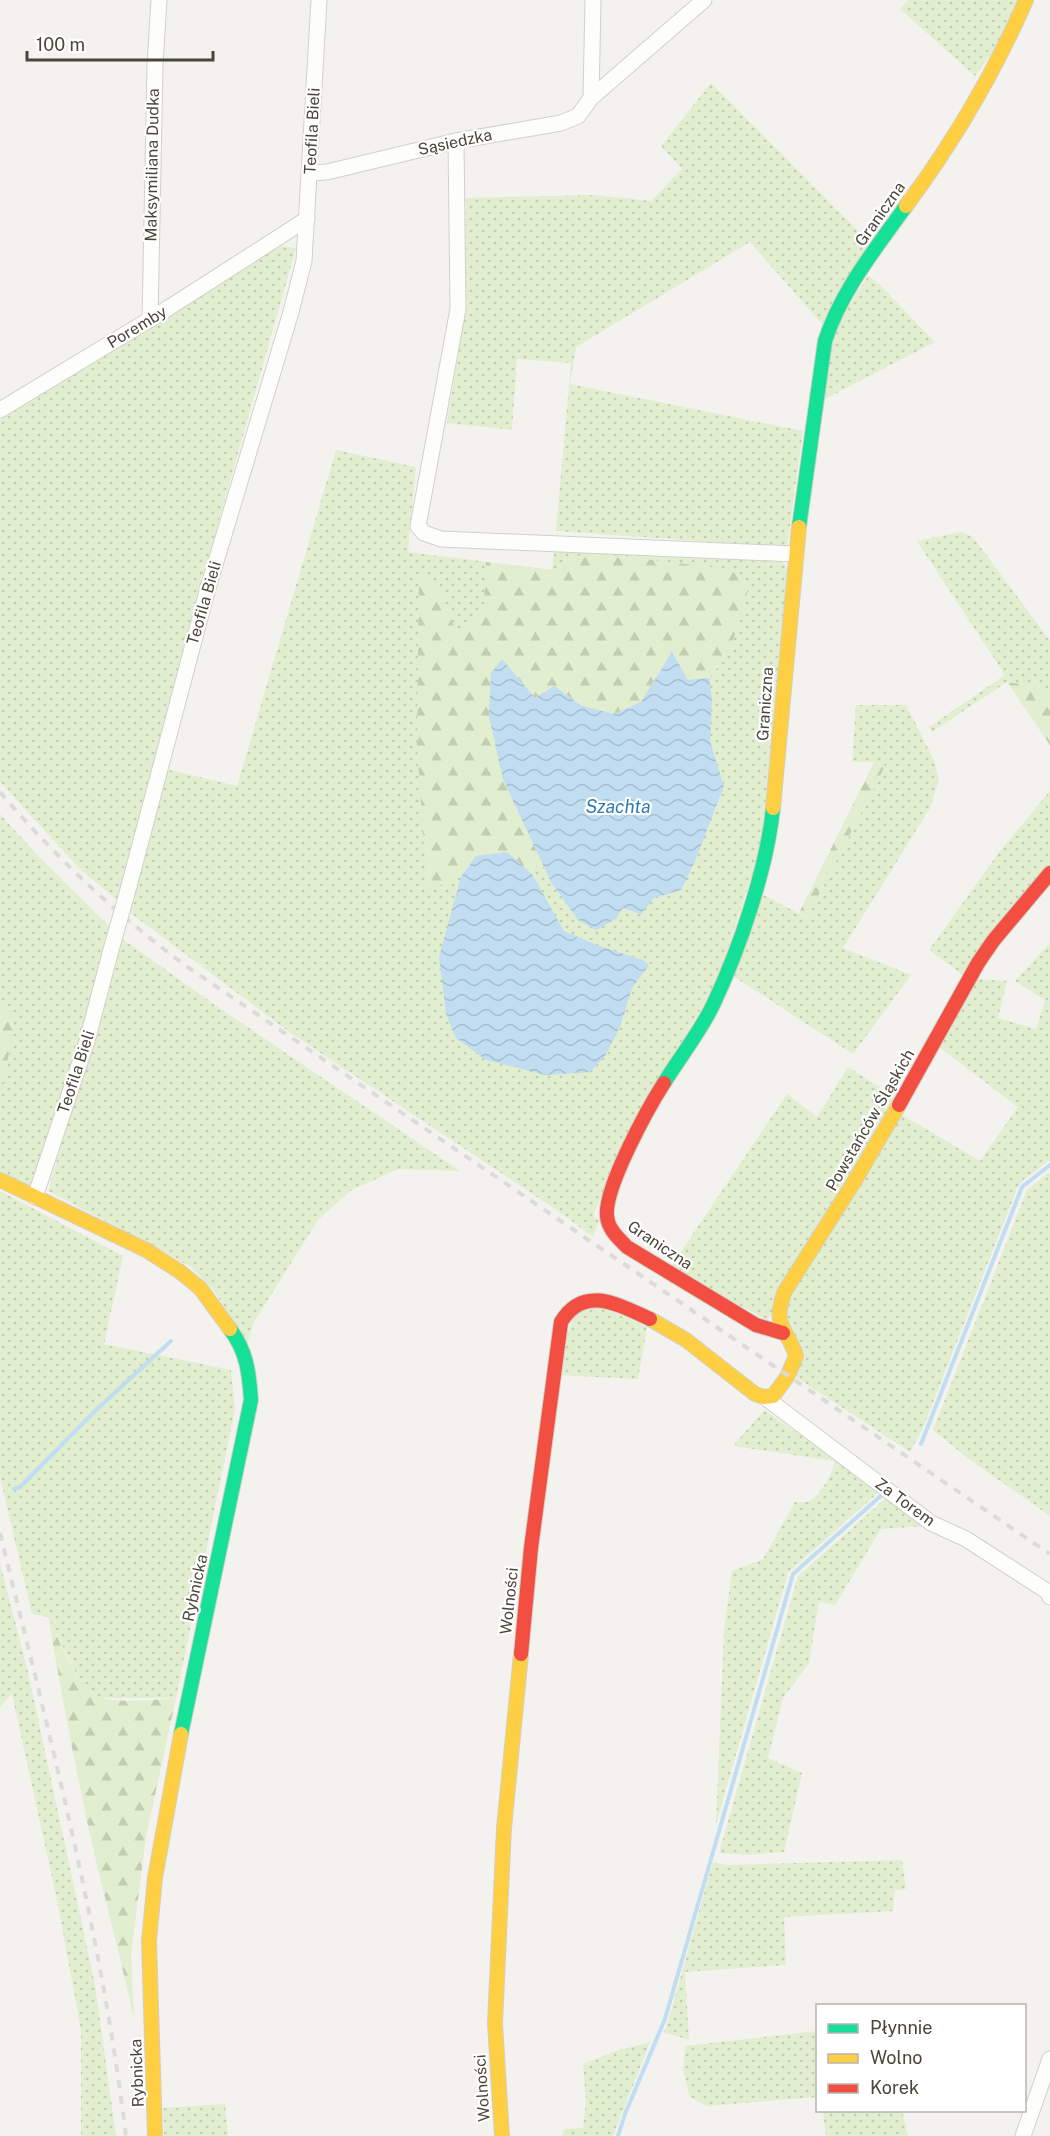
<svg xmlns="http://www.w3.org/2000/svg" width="1050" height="2136" viewBox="0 0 1050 2136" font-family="'Public Sans',sans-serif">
	<defs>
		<pattern id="grass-dots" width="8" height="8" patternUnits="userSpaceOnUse" patternTransform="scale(1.5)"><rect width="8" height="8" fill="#e1eecf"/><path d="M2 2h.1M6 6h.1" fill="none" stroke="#c3cdb2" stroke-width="1.8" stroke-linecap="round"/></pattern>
		<pattern id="forest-firs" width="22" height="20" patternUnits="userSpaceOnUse" patternTransform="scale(1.5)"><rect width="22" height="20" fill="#e1eecf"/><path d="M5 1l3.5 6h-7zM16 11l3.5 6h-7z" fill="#c3cdb2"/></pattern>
		<pattern id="water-waves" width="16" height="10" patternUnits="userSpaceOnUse" patternTransform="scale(1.5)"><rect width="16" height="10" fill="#c0ddf1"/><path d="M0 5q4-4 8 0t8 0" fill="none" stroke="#a6bfcf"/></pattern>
	</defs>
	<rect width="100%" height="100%" fill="#f4f2ee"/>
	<g fill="url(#grass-dots)">
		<path d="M908,0H1021L1008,33L975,76L900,9Z"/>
		<path d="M711,83L870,243L822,324L750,242L576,347L570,384L803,431L787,547L556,531L571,363L517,359L512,430L447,423L465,313L466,198L594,195L651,201L682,169L661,146Z"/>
		<path d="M281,246L296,248L189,627L118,901L80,869L0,782V420L113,347Z"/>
		<path d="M868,276L876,281L935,342L823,400L831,334Z"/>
		<path d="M336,450L416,467L408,552L552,570L554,551L784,562L789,574L765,836L719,974L710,994L628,1132L593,1216L599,1220L593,1237L558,1211L292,1034L129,912L166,769L237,786Z"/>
		<path d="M961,532L973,537L1050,641V695L1039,687L1007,682L932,732L929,727L1005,675L917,541Z"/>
		<path d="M856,705H906L934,760L939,780L930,808L843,948L911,975L853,1054L733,976L762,894L807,918L885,766L873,762H852Z"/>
		<path d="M1050,791V867L964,976L929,950L1000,851Z"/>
		<path d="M0,814L38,856L110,927L85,1027L30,1186L0,1173Z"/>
		<path d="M121,938L215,1005L460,1171L398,1169L350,1191L318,1220L254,1322L247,1343L214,1291L192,1268L167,1253L48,1191Z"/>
		<path d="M1050,943V1160L1022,1181L1017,1189L923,1428L910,1452L796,1377L784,1314L802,1274L899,1113L980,1161L1018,1107L939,1047L976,979L1007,981L998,1018L1036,1029L1045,1000L1015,981Z"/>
		<path d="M848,1067L895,1097L772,1314L767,1320L670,1268L787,1094L817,1117Z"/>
		<path d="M1050,1171V1516L969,1459L933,1430L1027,1190Z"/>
		<path d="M0,1191L123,1256L104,1344L231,1370L235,1409L176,1698H99L81,1683L48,1617L32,1614L0,1477Z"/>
		<path d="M592,1307L610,1311L647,1327L638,1379L556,1375L574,1313Z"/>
		<path d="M764,1410L880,1491L788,1573L716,1824L724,1631L732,1571L763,1559L795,1502H809C822,1492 831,1477 835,1461L733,1446Z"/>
		<path d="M886,1498L925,1526L881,1529L835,1605L819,1602L809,1663L783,1698L768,1758L802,1773L784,1852L749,1855L719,1853L798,1576Z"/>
		<path d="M0,1563L28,1672L95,1985L116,2136H81V2030L58,1905L12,1694L0,1707Z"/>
		<path d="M902,1860L906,1889L895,1890L893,1911L784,1917L786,1965L685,1972L689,2040L663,2032L666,2029L713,1862L726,1865Z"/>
		<path d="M817,2031V2097L707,2106L690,2097L683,2070L685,2046Z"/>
		<path d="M650,2042L613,2136H562L564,2129L583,2128L586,2101L583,2064L616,2051Z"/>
		<path d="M225,2104L228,2136H164L163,2108Z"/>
		<path d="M823,2111H902L908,2136H826Z"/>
	</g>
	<g fill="url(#forest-firs)">
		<path d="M586,552L735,570L749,585L742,614L727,657L709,678L688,680L672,652L641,702L614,714L582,706L554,686L535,698L493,670L489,716L503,779L544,867L532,874L507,852L476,856L461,877L427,891L417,743L419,572L437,583L456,632L484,605L486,562L552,570Z"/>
		<path d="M1007,682L1039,687L1050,695V745Z"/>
		<path d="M874,762L885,766L807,918L799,913Z"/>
		<path d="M0,1006L15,1012L10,1049L0,1094Z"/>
		<path d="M48,1616C58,1637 78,1691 101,1698C119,1703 156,1700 176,1698L146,1837L131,1954L134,2021C124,1970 110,1919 98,1869C78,1785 63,1701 48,1616Z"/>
	</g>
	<g fill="url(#water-waves)">
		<path d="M672,652L688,680L709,678L712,699L710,741L724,787C709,821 699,857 681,890L654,898L641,914L622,908L616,919L596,930L578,920L551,882L503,779L489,716L491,673L502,659L535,698L554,686L582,706L614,714L641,702Z"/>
		<path d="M507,852L532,874L564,931L599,946L643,960L649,965L632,988L620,1027L605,1056L590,1072L545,1075L486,1060L456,1038L446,1014L439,957L461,877L476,856Z"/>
	</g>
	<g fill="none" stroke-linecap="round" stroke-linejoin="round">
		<g stroke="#c0ddf1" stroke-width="4">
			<path d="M921,1444L1022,1187L1050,1165"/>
			<path d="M14,1489L20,1487L96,1410L171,1341"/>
			<path d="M618,2136L625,2114L665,2019L793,1574L884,1493"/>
		</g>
		<g stroke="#d2d0cb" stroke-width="17">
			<g id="street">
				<path d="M591,98L593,0"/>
				<path d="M456,141L458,309L418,526L424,533L441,539L795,554"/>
				<path d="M310,173L327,172L456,141L561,123L578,116L591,98L704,0"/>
				<path d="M150,320L155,65L159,0"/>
				<path d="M0,410L170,307L307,219"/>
				<path d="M129,886L208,588L291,312L304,261L319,0"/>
				<path d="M35,1197L87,1041L111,950"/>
				<path d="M766,1398L931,1523L966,1539L1048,1592L1050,1597"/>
				<path d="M1023,2136L1050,2059"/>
			</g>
		</g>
		<g stroke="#d3cfc5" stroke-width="16">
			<g id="fast">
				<path d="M799,527L825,341C841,291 876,248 906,206"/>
				<path d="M664,1083C680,1057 700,1032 713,1005C739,950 767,869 773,808"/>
				<path d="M181,1734L251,1400C249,1372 247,1352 230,1329"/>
			</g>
		</g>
		<g stroke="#d3cfc5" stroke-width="16">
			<g id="slow">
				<path d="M906,206C954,141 994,74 1026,0"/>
				<path d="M773,808L799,527"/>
				<path d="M0,1180L146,1250L179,1271L200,1288L230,1329"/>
				<path d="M650,1319L686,1340L755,1394L764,1397L773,1396L787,1377L796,1356C787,1327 771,1327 785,1291L854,1182L899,1105"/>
				<path d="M155,2136L149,1941L155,1878L181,1734"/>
				<path d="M502,2136L495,2023L504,1828L521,1654"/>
			</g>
		</g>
		<g stroke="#d3cfc5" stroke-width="16">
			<g id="jam">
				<path d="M664,1083C648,1108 604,1188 607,1216C608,1229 618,1238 627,1247L756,1325L783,1333"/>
				<path d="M899,1105L978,963L993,941L1050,873"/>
				<path d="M521,1654L531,1548L561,1322C584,1284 619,1305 650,1319"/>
			</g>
		</g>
		<use href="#street" stroke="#fdfdfc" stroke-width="15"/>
		<use href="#fast" stroke="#16e098" stroke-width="14"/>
		<use href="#slow" stroke="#ffcf43" stroke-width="14"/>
		<use href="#jam" stroke="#f24e42" stroke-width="14"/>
		<g stroke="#dbdbda" stroke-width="4" stroke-dasharray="8 8" stroke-linecap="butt">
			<path d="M0,792C56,858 119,917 189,968L1050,1554"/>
			<path d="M0,1533C49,1733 101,1931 126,2136"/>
		</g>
		<g stroke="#d2d0cb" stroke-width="17" stroke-linecap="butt">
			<path id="street-bridge" d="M111,950L129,886"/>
		</g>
		<use href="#street-bridge" stroke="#fdfdfc" stroke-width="15"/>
	</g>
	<g text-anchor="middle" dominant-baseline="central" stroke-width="4.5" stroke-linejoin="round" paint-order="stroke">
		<g font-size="16" fill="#4b4439" stroke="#fff">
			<text transform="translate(312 131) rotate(-87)">Teofila Bieli</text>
			<text transform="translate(455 142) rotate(-12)">Sąsiedzka</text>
			<text transform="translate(152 165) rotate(-89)">Maksymiliana Dudka</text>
			<text transform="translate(880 214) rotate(-55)">Graniczna</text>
			<text transform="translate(137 327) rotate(-31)">Poremby</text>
			<text transform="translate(204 603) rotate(-74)">Teofila Bieli</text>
			<text transform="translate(765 704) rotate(-86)">Graniczna</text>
			<text transform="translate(76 1072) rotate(-72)">Teofila Bieli</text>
			<text transform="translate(870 1120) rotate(-60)">Powstańców Śląskich</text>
			<text transform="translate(660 1245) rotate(34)">Graniczna</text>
			<text transform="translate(905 1502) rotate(36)">Za Torem</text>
			<text transform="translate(195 1588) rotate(-78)">Rybnicka</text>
			<text transform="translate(509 1601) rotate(-84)">Wolności</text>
			<text transform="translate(137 2073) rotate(-92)">Rybnicka</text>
			<text transform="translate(482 2088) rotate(-94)">Wolności</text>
		</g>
		<g font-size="18" font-style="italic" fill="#2e7ab2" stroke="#fff">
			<text x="618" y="806">Szachta</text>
		</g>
	</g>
	<rect x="816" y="2004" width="210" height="108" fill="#ffffff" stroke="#b7b4b0" stroke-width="1.5"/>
	<rect x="828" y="2024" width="30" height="9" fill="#16e098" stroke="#b7b4b0" stroke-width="1.5"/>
	<text x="870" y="2034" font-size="18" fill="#4b4439">Płynnie</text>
	<rect x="828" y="2054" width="30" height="9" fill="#ffcf43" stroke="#b7b4b0" stroke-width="1.5"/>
	<text x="870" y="2064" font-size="18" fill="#4b4439">Wolno</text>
	<rect x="828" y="2084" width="30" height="9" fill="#f24e42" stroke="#b7b4b0" stroke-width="1.5"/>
	<text x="870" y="2094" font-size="18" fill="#4b4439">Korek</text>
	<path d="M27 51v9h186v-9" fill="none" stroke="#4b4439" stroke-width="3"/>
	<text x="36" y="51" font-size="18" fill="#4b4439" stroke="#ffffff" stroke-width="4.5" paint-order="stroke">100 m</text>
</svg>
